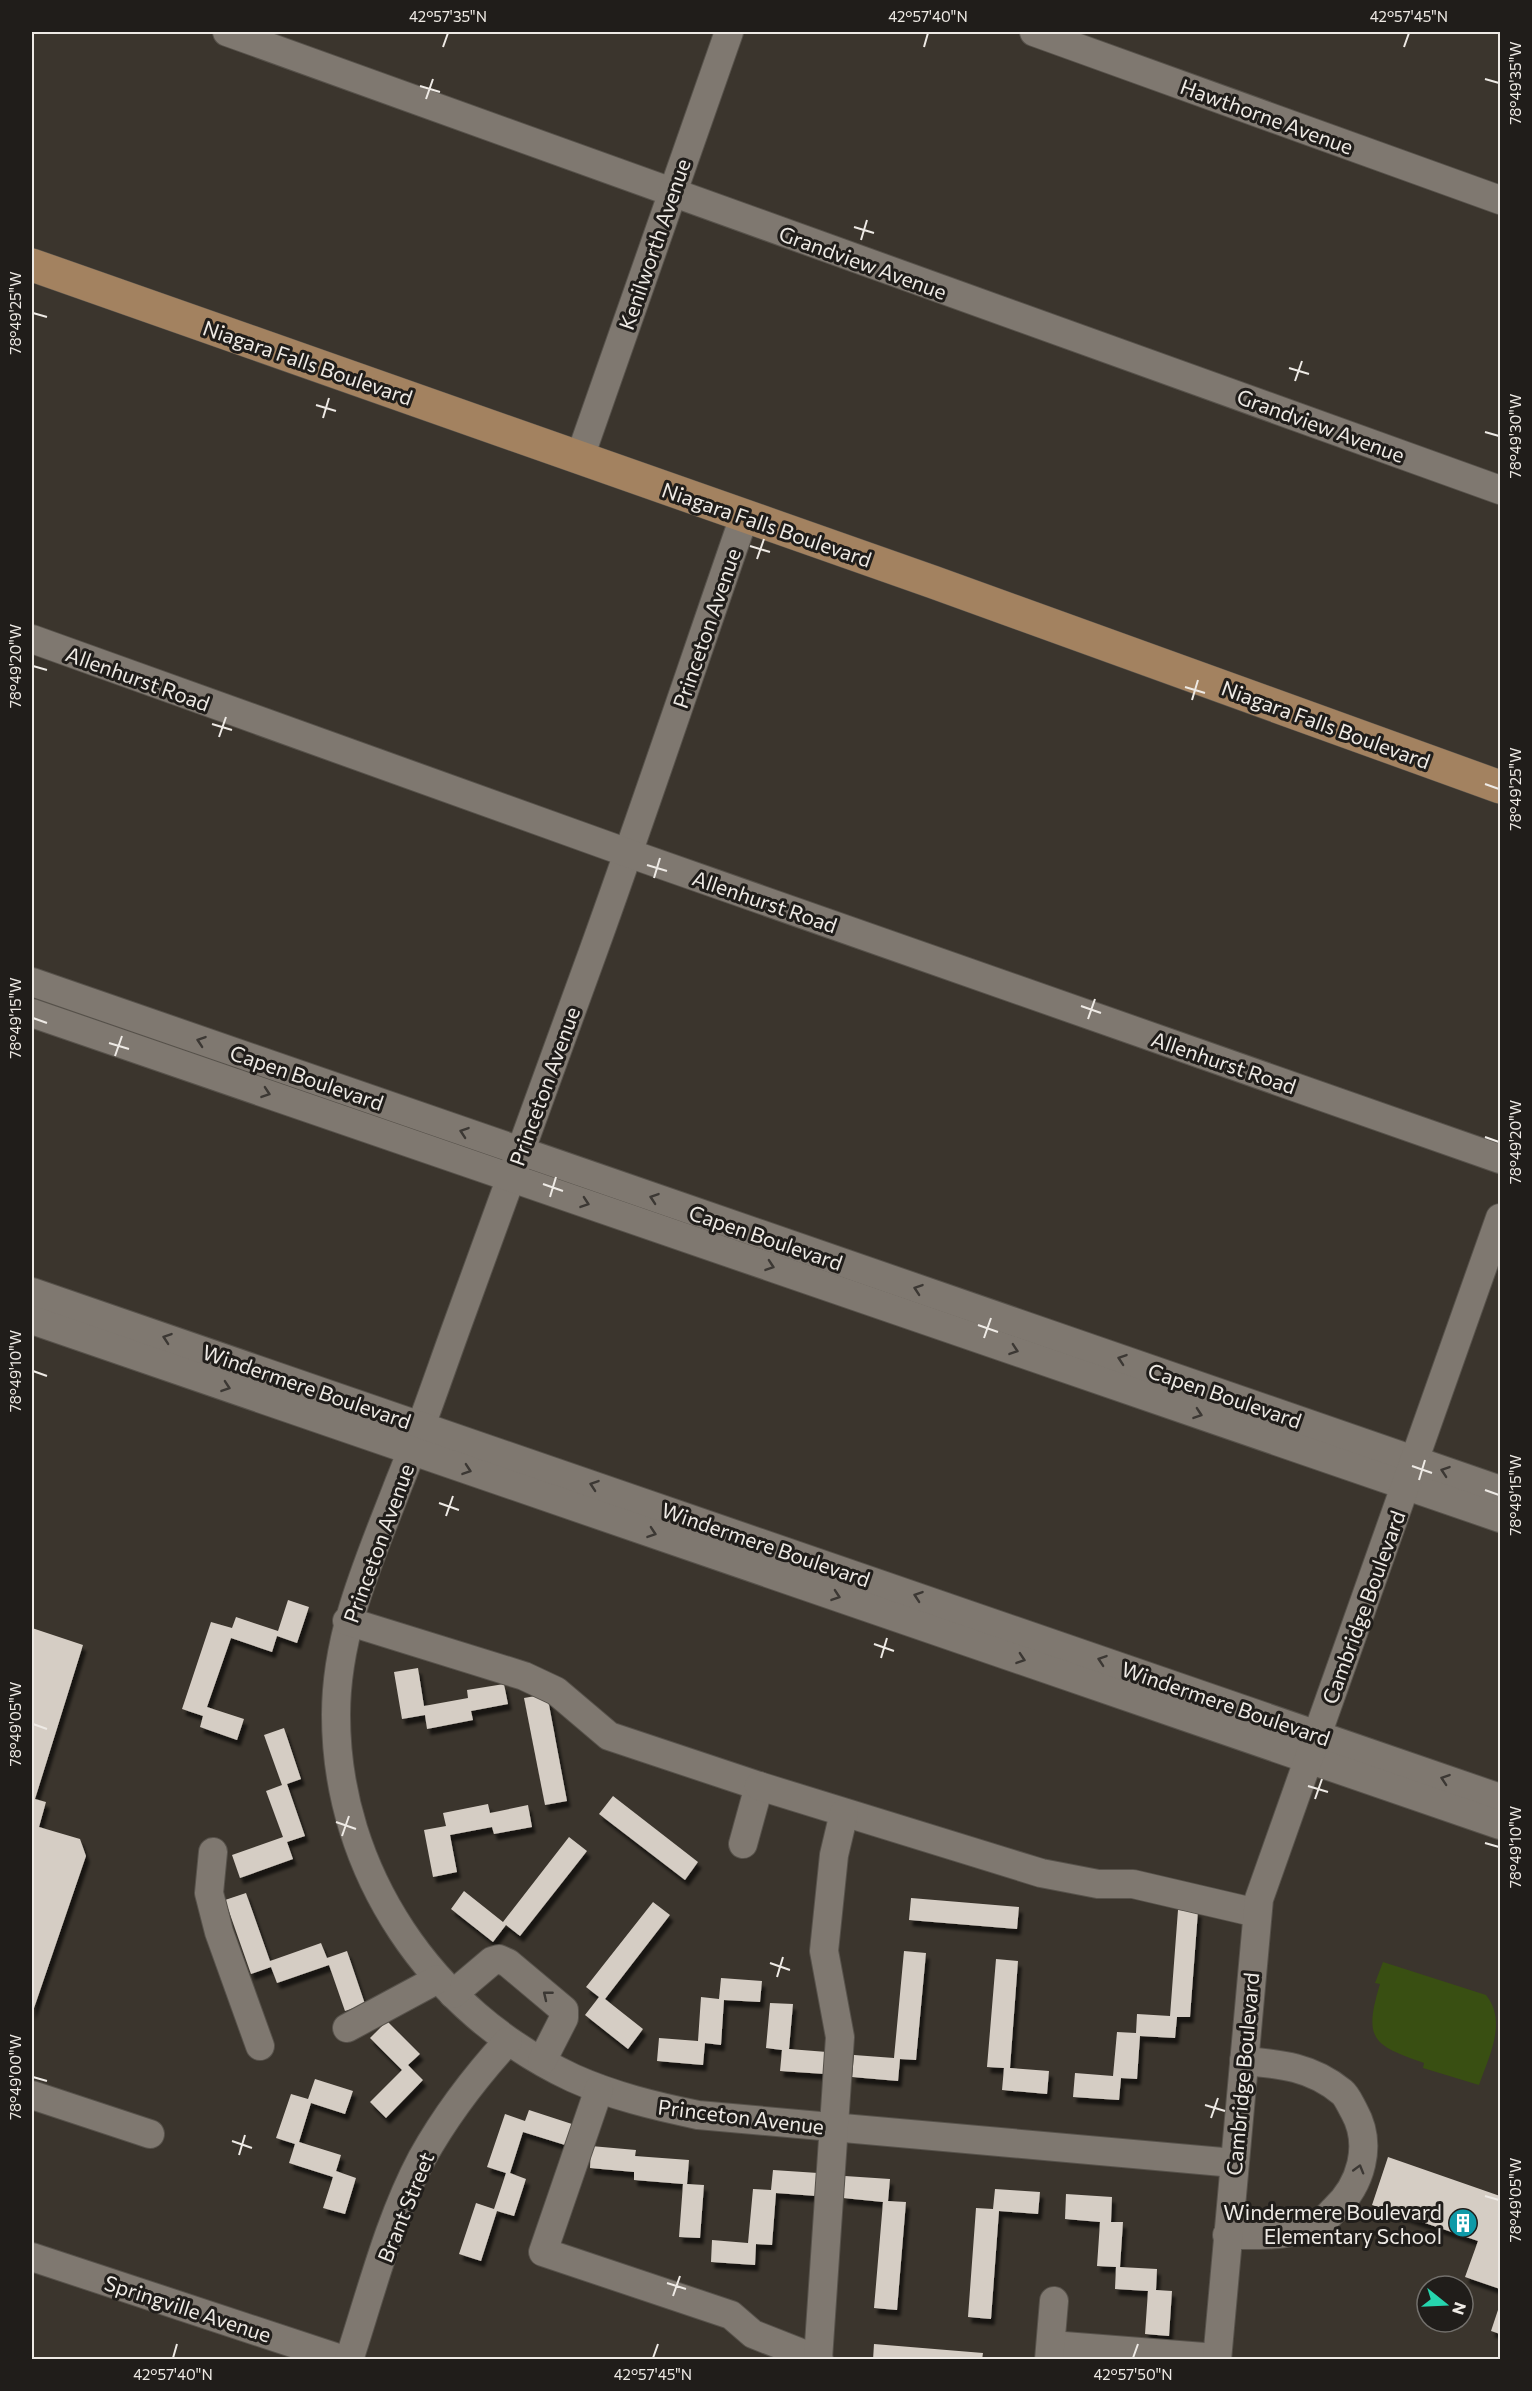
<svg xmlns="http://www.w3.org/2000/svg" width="1532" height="2391" viewBox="0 0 1532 2391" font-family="Commissioner,sans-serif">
	<defs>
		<filter id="shadow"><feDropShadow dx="3.5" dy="6" stdDeviation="1.5" flood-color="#0009"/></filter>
	</defs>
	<rect width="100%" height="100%" fill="#3b352d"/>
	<path fill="#394f12" d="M1383,1962L1486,1995C1508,2022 1488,2058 1479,2085L1423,2068L1424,2063C1373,2045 1363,2040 1380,1984L1375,1983Z"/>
	<g fill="#d5cdc4" filter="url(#shadow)">
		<path d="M288,1600L309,1607L297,1643L277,1636L272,1652L231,1638L207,1707L244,1719L237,1740L200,1727L203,1716L182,1709L211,1622L232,1628L236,1617L278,1631Z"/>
		<path d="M32,1628L83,1645L35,1799L46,1802L39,1827L80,1839L86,1856L32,2014Z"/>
		<path d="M418,1668L424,1706L468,1698L467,1690L504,1684L508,1704L471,1711L473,1720L427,1729L425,1715L402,1719L394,1672Z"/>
		<path d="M547,1694L567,1801L545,1805L524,1698Z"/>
		<path d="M284,1728L301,1779L287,1784L305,1836L287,1842L293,1859L240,1878L232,1855L283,1837L266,1791L282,1785L264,1735Z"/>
		<path d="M613,1796L698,1862L685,1880L599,1814Z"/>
		<path d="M488,1804L490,1813L528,1805L532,1827L494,1834L492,1827L450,1835L457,1872L433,1877L424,1830L446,1826L443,1813Z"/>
		<path d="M569,1837L587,1851L520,1936L506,1925L493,1942L451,1909L464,1891L503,1922Z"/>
		<path d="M246,1893L270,1961L321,1943L327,1958L347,1951L365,2004L345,2011L329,1965L277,1983L271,1967L251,1974L225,1900Z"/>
		<path d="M911,1898L1019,1907L1017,1929L909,1920Z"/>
		<path d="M653,1902L670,1915L605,1999L643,2029L628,2049L585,2015L599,1997L586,1987Z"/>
		<path d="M1178,1910L1198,1911L1190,2017H1177L1175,2038L1140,2036L1137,2079L1121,2078L1119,2100L1073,2097L1075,2073L1113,2076L1117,2032L1136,2033L1137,2014L1170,2016Z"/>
		<path d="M904,1951L926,1953L916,2060L900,2059L898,2081L852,2077L854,2055L894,2058Z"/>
		<path d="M996,1959L1018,1961L1010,2068L1049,2071L1047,2094L1002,2090L1004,2068L987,2067Z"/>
		<path d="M721,1978L762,1981L760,2002L724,2000L721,2045L705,2043L703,2065L657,2061L659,2038L698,2041L701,1997L719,1999Z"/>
		<path d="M770,2003L793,2004L789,2049L827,2052L825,2074L780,2071L782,2050L766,2048Z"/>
		<path d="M387,2021L420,2054L408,2065L423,2080L386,2118L370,2102L402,2070L370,2038Z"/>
		<path d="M315,2079L353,2091L345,2114L311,2103L299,2142L341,2155L336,2171L356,2178L345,2214L323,2208L333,2177L289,2163L295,2144L276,2138L291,2094L308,2099Z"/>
		<path d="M529,2110L572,2124L565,2145L523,2132L510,2173L526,2179L514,2216L497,2211L481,2261L459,2254L476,2203L494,2209L506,2173L487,2167L505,2114L525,2121Z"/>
		<path d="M591,2146L636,2150L635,2156L689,2160L687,2184L704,2185L700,2238L679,2237L683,2184L634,2180V2172L590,2168Z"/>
		<path d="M1388,2157L1500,2196V2289L1465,2277L1478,2241L1372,2205Z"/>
		<path d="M773,2170L818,2173L816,2196L776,2193L772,2245L756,2244L755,2265L711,2262L712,2240L748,2243L753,2189L771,2190Z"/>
		<path d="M845,2176L890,2179L888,2201L906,2202L897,2310L874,2308L883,2202L843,2198Z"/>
		<path d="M995,2189L1040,2192L1038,2214L999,2211L991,2319L968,2317L976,2208L993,2209Z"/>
		<path d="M1066,2194L1112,2197L1111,2222H1123L1120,2267L1157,2269L1156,2290L1172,2291L1169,2336L1145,2334L1148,2291L1115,2289L1116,2267L1097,2266L1100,2222L1065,2219Z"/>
		<path d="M1498,2310L1500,2311V2334L1491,2331Z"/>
		<path d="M874,2344L983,2353L982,2360H873Z"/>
	</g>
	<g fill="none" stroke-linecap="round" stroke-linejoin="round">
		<g stroke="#57524b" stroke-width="30">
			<g id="minor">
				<path d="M227,32L1500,490"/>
				<path d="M1034,32L1500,200"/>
				<path d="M580,457L729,32"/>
				<path d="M744,517C694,661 646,805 594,949C548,1077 500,1205 454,1334C436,1384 419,1434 399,1483C370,1559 336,1632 336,1715C336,1872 432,2012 573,2078C613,2096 655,2106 698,2115L1234,2163"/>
				<path d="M32,639L628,853L1500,1159"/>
				<path d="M32,982L1500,1490"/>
				<path d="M32,1013L1500,1518"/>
				<path d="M32,1292L1500,1798"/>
				<path d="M32,1320L1500,1825"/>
				<path d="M347,1621L524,1676L556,1691L609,1736L759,1786L743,1844"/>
				<path d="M759,1786L1041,1873L1098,1884H1133L1257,1913"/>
				<path d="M213,1852L209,1893L219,1932L260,2046"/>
				<path d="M453,1994L492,1961L499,1959L508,1963L564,2010V2018L542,2061"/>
				<path d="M347,2028L438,1979"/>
				<path d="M599,2089L543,2252L731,2315L753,2334L819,2360"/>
				<path d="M32,2095L150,2134"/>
				<path d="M1227,2235C1258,2235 1288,2237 1317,2225C1324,2222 1329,2215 1334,2210C1361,2185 1373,2145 1354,2111C1350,2104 1347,2096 1342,2092C1312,2067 1281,2064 1244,2061"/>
				<path d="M32,2257L344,2360"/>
				<path d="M1051,2345L1217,2358"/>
				<path d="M818,2359L840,2037L824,1951L834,1855L844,1813"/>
				<path d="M349,2360C371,2293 389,2220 422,2158C446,2115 475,2077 508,2041"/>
				<path d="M1049,2360L1054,2301"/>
				<path d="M1217,2360L1259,1899L1500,1218"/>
			</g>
		</g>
		<g stroke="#57524b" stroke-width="34">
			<path id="major" d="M32,265L933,582L1500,787"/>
		</g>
		<use href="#minor" stroke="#7f7870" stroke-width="28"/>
		<use href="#major" stroke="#a38260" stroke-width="33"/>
	</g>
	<defs><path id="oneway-chevron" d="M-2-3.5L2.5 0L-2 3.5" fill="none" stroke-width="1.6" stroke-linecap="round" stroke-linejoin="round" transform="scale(1.5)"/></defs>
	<g stroke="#3c3834">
		<use href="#oneway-chevron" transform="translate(201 1041) rotate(-161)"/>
		<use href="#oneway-chevron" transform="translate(266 1093) rotate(19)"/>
		<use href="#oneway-chevron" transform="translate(464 1132) rotate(-161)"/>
		<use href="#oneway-chevron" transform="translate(654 1198) rotate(-161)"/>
		<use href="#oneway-chevron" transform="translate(585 1203) rotate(19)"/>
		<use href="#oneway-chevron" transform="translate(770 1266) rotate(19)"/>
		<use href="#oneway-chevron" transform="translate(918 1289) rotate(-161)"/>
		<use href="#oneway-chevron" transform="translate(167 1338) rotate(-161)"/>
		<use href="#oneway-chevron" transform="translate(1014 1350) rotate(19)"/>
		<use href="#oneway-chevron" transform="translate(1122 1359) rotate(-161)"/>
		<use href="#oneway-chevron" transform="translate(226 1387) rotate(19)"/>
		<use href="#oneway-chevron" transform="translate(1198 1414) rotate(19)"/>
		<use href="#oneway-chevron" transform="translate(467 1470) rotate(19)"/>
		<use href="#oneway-chevron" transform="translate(1445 1471) rotate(-161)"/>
		<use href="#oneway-chevron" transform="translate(594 1485) rotate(-161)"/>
		<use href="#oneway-chevron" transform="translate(652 1533) rotate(19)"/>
		<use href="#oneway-chevron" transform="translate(836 1596) rotate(19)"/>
		<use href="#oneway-chevron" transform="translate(918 1596) rotate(-161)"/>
		<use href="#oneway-chevron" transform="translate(1021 1659) rotate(19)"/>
		<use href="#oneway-chevron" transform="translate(1102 1660) rotate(-161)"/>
		<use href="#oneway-chevron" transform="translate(1445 1779) rotate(-161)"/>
		<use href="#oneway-chevron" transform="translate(547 1995) rotate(-141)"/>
		<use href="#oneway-chevron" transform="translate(1359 2169) rotate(-74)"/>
	</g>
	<path fill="none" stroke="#eeeae5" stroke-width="2" d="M443,47L448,33M924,47L928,33M1404,47L1409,33M1485,79L1499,83M420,86L440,92M426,99L433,79M854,227L874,233M861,240L867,220M33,313L47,317M1289,368L1309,374M1295,381L1302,361M316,405L336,411M323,418L329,398M1485,432L1499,436M750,546L770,552M757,559L764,539M33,666L47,670M1185,687L1205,693M1192,700L1198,680M212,724L232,730M219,737L226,717M1485,784L1499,789M647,865L667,871M654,878L660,858M1081,1006L1101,1013M33,1018L47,1023M1088,1019L1095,999M109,1043L129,1049M115,1056L122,1036M1485,1137L1499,1142M543,1184L563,1191M550,1197L556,1177M978,1325L998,1332M984,1338L991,1318M33,1371L47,1376M1412,1466L1432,1473M1419,1480L1425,1460M1485,1490L1499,1495M439,1503L459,1510M446,1516L453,1496M874,1644L894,1651M881,1658L887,1638M33,1724L47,1729M1308,1786L1328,1792M1315,1799L1322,1779M336,1822L356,1829M342,1836L349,1816M1485,1843L1499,1847M770,1963L790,1970M777,1977L783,1957M33,2077L47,2081M1205,2105L1225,2111M1211,2118L1218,2098M232,2141L252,2148M239,2155L245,2135M1485,2196L1499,2200M667,2283L686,2289M673,2296L680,2276M173,2358L177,2344M653,2358L658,2344M1133,2358L1138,2344"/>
	<defs>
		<g id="building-disc" transform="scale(1.5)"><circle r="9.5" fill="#0f9aa8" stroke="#201d1a"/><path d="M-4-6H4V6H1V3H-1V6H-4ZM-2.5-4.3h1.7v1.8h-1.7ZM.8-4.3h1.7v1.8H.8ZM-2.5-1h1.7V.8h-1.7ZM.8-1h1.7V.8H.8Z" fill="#fff"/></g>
	</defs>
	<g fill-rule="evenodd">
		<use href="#building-disc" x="1463" y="2223"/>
	</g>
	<g text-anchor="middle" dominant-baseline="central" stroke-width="6" stroke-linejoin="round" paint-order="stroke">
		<g font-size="21" fill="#eeeae5" stroke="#201d1a">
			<text transform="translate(1267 116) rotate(20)">Hawthorne Avenue</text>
			<text transform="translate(654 244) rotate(-71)">Kenilworth Avenue</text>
			<text transform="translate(863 262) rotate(20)">Grandview Avenue</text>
			<text transform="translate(308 362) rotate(19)">Niagara Falls Boulevard</text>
			<text transform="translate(1321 425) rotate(20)">Grandview Avenue</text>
			<text transform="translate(767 524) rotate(19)">Niagara Falls Boulevard</text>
			<text transform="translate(706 628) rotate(-71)">Princeton Avenue</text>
			<text transform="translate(138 678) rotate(20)">Allenhurst Road</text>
			<text transform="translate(1326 724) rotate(20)">Niagara Falls Boulevard</text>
			<text transform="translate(765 901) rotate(19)">Allenhurst Road</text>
			<text transform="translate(1224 1062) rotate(19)">Allenhurst Road</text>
			<text transform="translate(307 1077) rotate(19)">Capen Boulevard</text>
			<text transform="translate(544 1086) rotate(-70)">Princeton Avenue</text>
			<text transform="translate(766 1237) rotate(19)">Capen Boulevard</text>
			<text transform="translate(307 1386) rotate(19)">Windermere Boulevard</text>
			<text transform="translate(1225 1395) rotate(19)">Capen Boulevard</text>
			<text transform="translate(378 1543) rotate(-70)">Princeton Avenue</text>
			<text transform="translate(766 1544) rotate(19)">Windermere Boulevard</text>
			<text transform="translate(1363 1607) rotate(-70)">Cambridge Boulevard</text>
			<text transform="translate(1226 1703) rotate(19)">Windermere Boulevard</text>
			<text transform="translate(1242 2074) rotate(-85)">Cambridge Boulevard</text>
			<text transform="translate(741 2116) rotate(7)">Princeton Avenue</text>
			<text transform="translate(405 2207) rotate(-68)">Brant Street</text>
			<text transform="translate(188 2308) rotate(18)">Springville Avenue</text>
		</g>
		<g font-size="21" fill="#eeeae5" stroke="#201d1a" text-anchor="end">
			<text x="1442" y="2211">Windermere Boulevard<tspan x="1442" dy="24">Elementary School</tspan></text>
		</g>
	</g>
	<rect width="1532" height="2391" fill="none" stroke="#201d1a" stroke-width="66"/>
	<g transform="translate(1445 2304) rotate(108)"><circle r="28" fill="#201d1a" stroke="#726f6b" stroke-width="1.5"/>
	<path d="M0-4.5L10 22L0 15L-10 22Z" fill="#26d5ae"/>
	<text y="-9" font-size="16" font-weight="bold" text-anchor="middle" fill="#eeeae5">N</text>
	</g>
	<rect x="33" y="33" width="1466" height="2325" fill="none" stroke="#eeeae5" stroke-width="2"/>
	<g font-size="15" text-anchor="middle" fill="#eeeae5">
		<text x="448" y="22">42°57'35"N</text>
		<text x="928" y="22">42°57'40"N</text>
		<text x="1409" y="22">42°57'45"N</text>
		<text transform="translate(1516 83) rotate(-90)" y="5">78°49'35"W</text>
		<text transform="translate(16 313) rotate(-90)" y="5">78°49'25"W</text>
		<text transform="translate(1516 436) rotate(-90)" y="5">78°49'30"W</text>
		<text transform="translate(16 666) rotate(-90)" y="5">78°49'20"W</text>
		<text transform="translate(1516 789) rotate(-90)" y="5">78°49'25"W</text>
		<text transform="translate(16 1018) rotate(-90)" y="5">78°49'15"W</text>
		<text transform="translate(1516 1142) rotate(-90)" y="5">78°49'20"W</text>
		<text transform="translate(16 1371) rotate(-90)" y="5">78°49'10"W</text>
		<text transform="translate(1516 1495) rotate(-90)" y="5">78°49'15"W</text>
		<text transform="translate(16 1724) rotate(-90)" y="5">78°49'05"W</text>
		<text transform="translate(1516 1847) rotate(-90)" y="5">78°49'10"W</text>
		<text transform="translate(16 2077) rotate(-90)" y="5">78°49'00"W</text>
		<text transform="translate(1516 2200) rotate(-90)" y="5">78°49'05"W</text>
		<text x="173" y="2380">42°57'40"N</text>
		<text x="653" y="2380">42°57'45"N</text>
		<text x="1133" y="2380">42°57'50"N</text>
	</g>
</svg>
